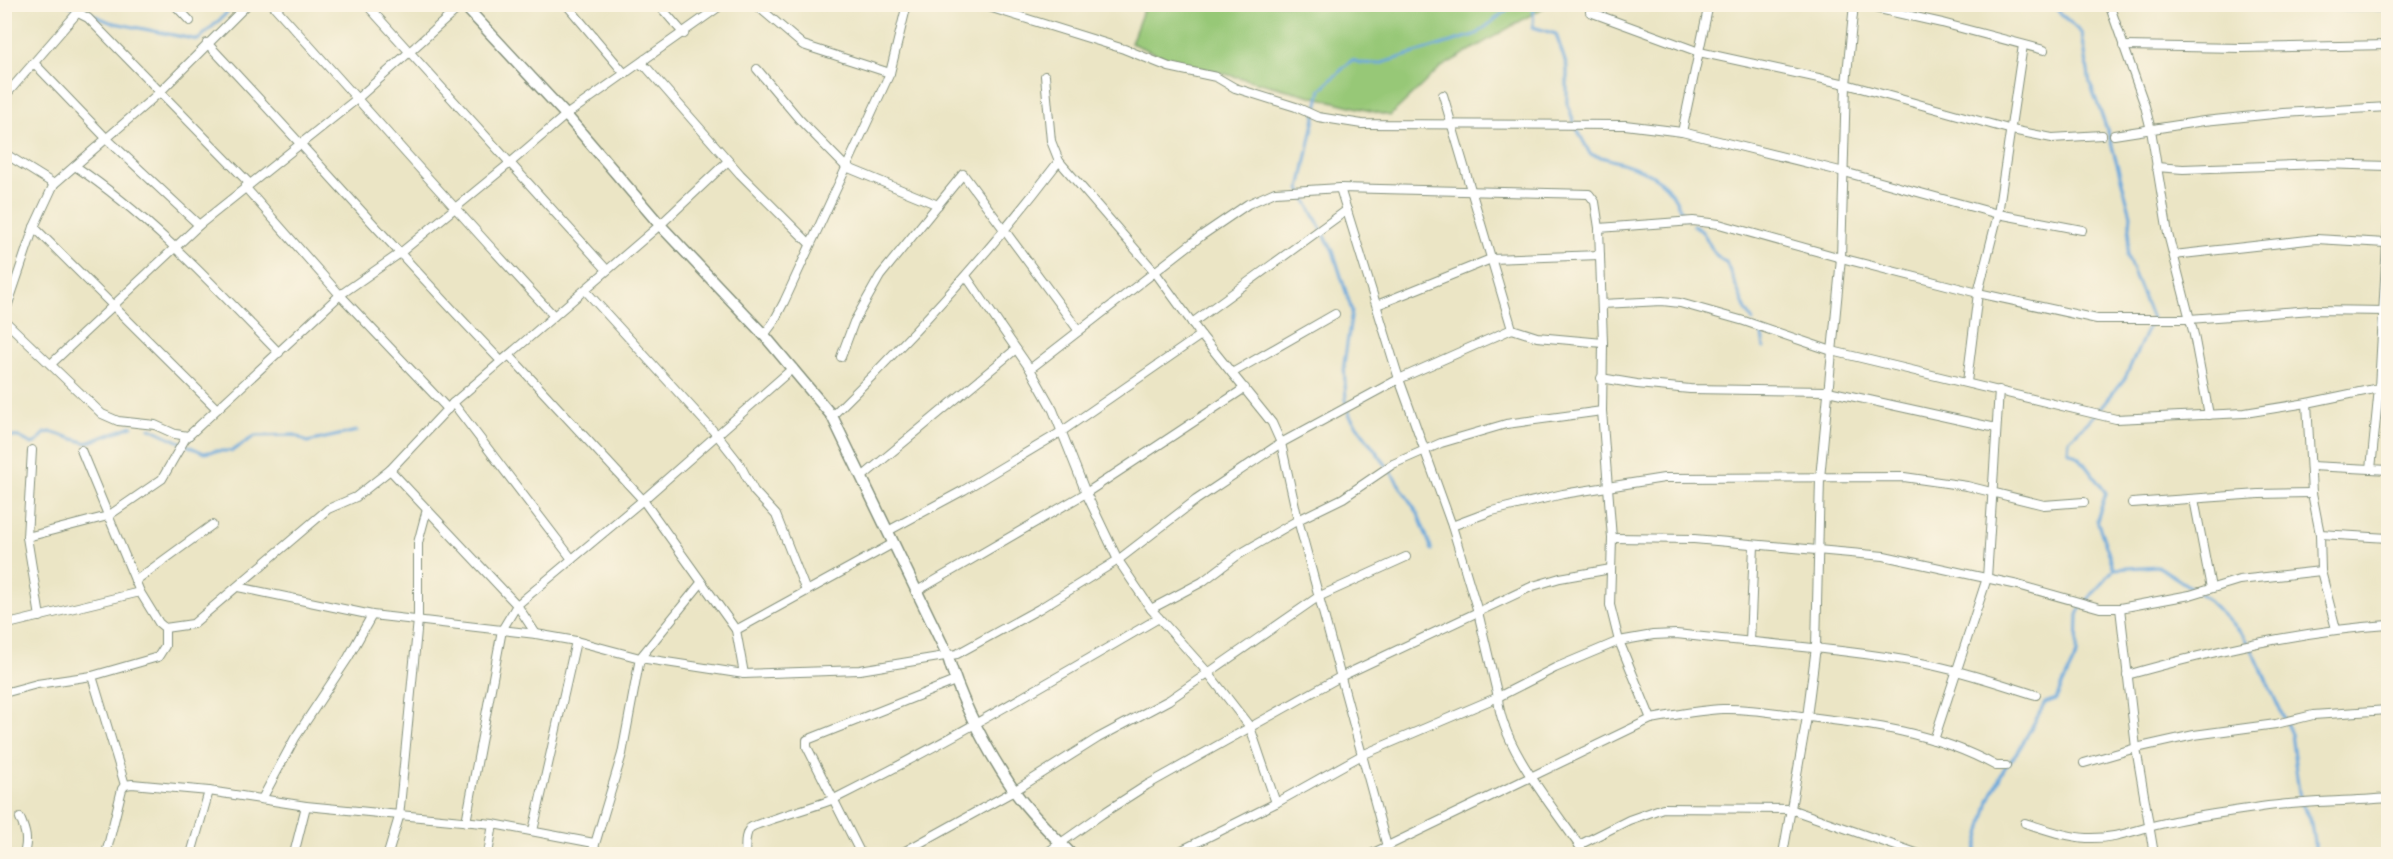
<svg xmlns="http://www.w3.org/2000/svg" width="2393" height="859" viewBox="0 0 2393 859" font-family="'Comic Neue',sans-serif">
	<rect width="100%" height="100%" fill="#fcf5e5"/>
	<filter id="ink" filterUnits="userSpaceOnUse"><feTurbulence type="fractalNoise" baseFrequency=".0167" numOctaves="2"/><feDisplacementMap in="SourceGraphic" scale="12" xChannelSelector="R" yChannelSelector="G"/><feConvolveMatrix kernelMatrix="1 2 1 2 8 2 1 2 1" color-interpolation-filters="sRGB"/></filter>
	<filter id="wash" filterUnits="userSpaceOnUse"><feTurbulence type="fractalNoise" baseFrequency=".008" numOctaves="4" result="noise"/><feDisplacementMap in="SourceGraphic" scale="24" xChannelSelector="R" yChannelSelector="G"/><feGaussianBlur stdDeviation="1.35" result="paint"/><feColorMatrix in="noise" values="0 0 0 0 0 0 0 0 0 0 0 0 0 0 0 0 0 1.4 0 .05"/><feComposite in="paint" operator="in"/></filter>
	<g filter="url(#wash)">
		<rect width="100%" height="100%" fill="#ebe5c5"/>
		<path fill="#97c877" stroke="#5b8256" stroke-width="1.5" d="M1145,5V4L1548,5L1440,68L1390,116L1174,61L1131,43Z"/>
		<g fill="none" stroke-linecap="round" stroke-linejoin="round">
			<g stroke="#6aa8dc" stroke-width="3">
				<path d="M67,4L110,22L198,40L230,10L240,6"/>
				<path d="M1534,4L1533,27L1556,34L1567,67V103L1575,125L1590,154C1620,163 1653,167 1672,194C1678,202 1680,211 1686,218"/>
				<path d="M2051,4L2082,34L2090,83L2109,135L2131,215L2127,256L2152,319L2125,378L2095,415L2069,440L2068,451L2079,457L2106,493L2097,520L2114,569"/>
				<path d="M2258,4L2270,11L2294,4"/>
				<path d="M2307,4L2352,10L2388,9"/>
				<path d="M1693,225C1711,233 1707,254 1726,262L1746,310L1753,321"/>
				<path d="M1757,328L1762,335L1764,348"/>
				<path d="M150,428L204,453L215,451H232L255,436L295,435L307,442L357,431"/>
				<path d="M4,436L19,437L32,444L37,442L45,433L51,432L87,443L132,426"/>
				<path d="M1432,550L1418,514L1389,469L1350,416L1346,401L1344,364L1352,311L1333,251L1300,189L1321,89L1352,60L1361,63L1379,64L1477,34L1514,4"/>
				<path d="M1975,854L1989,800L2004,769L2020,748L2045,703L2056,699L2077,654L2078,615L2081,608L2114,569L2158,566L2205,597L2241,633L2252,649L2291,734L2299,792L2301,803L2310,818L2316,854"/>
			</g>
		</g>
	</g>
	<g filter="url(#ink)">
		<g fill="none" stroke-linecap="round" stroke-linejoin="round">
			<g stroke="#85917c" stroke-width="10">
				<g id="street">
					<path d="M174,4L190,21"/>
					<path d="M272,4C366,108 458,213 554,316"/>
					<path d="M366,4L607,270"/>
					<path d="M566,4L625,74"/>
					<path d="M658,4L684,34"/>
					<path d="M755,4L803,45L890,73"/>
					<path d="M979,4L1124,49L1169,67L1216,77L1235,88L1296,107L1318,117L1362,124L1625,125L1682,132L1844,172L1998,214L2082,230"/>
					<path d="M1857,4L1942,23L2044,50"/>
					<path d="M2109,4L2145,106L2151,130L2168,234L2194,335L2209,415"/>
					<path d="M1590,12L1699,52L1846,84L2012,130L2052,138L2102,135"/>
					<path d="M78,13L88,18L249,183"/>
					<path d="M207,43C306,148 401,257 501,361"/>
					<path d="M2123,46L2241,48L2388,45"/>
					<path d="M645,59L643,66L647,68L740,174L810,244"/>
					<path d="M34,63L107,139L199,225"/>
					<path d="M757,69L799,119L846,167L938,205"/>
					<path d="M1045,76L1051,141L1059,161L1155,272L1201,335L1272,423L1281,443L1298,520L1389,854"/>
					<path d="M1443,95L1512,329"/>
					<path d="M4,97L85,4"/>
					<path d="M1682,132L1709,4"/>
					<path d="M2114,135L2204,121L2283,113L2388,107"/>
					<path d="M4,153L54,184"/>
					<path d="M75,166C152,218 214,286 279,353"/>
					<path d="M2156,167L2183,169L2321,164L2388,166"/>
					<path d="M245,187L340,295L448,409"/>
					<path d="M1340,188L1399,379L1452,526L1478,612L1498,697C1500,746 1558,813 1585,854"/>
					<path d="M2388,224L2379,388L2371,469L2388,470"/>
					<path d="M34,227L217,409"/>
					<path d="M1599,228L1693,221L1719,224L1841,258L1978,293L2097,319H2189L2312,310L2388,311"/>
					<path d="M2174,255L2316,239L2386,243"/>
					<path d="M966,276L1030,369L1053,410L1086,493L1118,560L1151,609L1209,674L1250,727L1276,803"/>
					<path d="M585,290L717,435L739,463L754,491L776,515L806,591"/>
					<path d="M1602,304L1662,301L1680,303L1744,321L1832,351L2116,419L2245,413L2307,403L2379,388L2388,389"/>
					<path d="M1377,305L1491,259L1600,255"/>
					<path d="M4,316L34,227L54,184L160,92L248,4"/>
					<path d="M4,320L102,414L118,421L155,425L175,434L188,436"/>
					<path d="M1192,323L1347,210"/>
					<path d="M764,335L773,323L784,302L890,73L907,4"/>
					<path d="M509,355L643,500L736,630L744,674"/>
					<path d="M841,357L854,322L880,276L963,174L1079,331"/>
					<path d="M51,364L199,225L358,98L463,4"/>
					<path d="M1030,369L1201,236L1248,204L1275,192L1340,188L1589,194L1595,202L1599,228L1603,343L1602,411L1612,538L1610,605L1619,641L1651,719"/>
					<path d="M1232,373L1335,314"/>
					<path d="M1601,378L1637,384L1690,389L1828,391L1996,428"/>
					<path d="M1967,382L1978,293L1998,214L2023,45"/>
					<path d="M453,403L572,559"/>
					<path d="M2307,403L2312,493L2320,534L2321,571L2336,629"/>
					<path d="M832,416C914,336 990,252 1059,161"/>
					<path d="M32,450L27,537L40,617"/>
					<path d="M81,450L140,592"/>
					<path d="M2311,466L2371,469"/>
					<path d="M390,470L517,605L536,634"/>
					<path d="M862,477L1016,349"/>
					<path d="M2194,499L2211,588"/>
					<path d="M2132,503L2259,494L2312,493"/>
					<path d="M1452,526L1492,511L1563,494L1664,478L1904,477L1967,486L2044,505L2084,502"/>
					<path d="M888,531L964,490L1061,432L1201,335"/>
					<path d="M2320,534L2388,538"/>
					<path d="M27,537L108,516L162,479L185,439L340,295L399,254L510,163L566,115L723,4"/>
					<path d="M1612,538L1694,539L1884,556L2018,585L2100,608H2120L2190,595L2239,580L2321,571"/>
					<path d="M135,581L212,525"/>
					<path d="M238,587L372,615L536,634L576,641L640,658L744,674L860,670L957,654L1039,609L1118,560L1196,500L1281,443L1399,379L1512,329L1537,337L1603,343"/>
					<path d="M917,591L1086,493L1245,388"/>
					<path d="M2120,608L2136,748L2154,854"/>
					<path d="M1151,609L1202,582L1238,555L1298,520L1343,498L1393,464L1441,443L1506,424L1602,411"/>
					<path d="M4,625L140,592L159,623L165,628L193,624L328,509L356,497L390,470L453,403L660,225L728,161"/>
					<path d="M736,630L894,543"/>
					<path d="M1750,642L1754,545"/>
					<path d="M2127,675C2212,651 2299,631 2388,625"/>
					<path d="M92,676L125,785"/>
					<path d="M4,693L37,684L92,676L158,657L165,646V628"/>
					<path d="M1934,740L1987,578L1999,390"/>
					<path d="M2084,763L2136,748L2194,735L2276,724L2313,715L2388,710"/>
					<path d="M262,799L295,738L348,658L372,615"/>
					<path d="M20,818C26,832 28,840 24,854"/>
					<path d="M466,822L502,630L517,605L643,500L793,368"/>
					<path d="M2025,823C2045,829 2066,837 2087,838C2110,839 2127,833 2149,827C2184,817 2225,813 2261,807C2303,801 2346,802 2388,798"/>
					<path d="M533,831L576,641"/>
					<path d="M1579,845L1629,820L1663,808L1790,809L1919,854"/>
					<path d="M106,854L122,789L125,785L132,784L209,791L306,806L493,824L594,843"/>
					<path d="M191,854L209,791"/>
					<path d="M294,854L306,806"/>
					<path d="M388,854L399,817L418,620V543L427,509"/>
					<path d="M488,854L493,824"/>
					<path d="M592,854L622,754L640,658L701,583"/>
					<path d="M745,854C746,846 744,835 750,828C755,823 822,805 836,798C946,743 1052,680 1159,618"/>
					<path d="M861,854L807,747V740L955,681"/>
					<path d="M900,854L1014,791L1098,738L1169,700L1318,597L1406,557"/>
					<path d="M1045,854L1102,814L1147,785L1340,677L1533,586L1560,578L1611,569"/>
					<path d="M1174,854L1276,803L1362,755L1498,697L1555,668L1619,641L1653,635L1676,634C1760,644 1844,648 1926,664C1964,671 2000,684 2036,695"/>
					<path d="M1371,854L1651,719C1675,715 1699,710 1723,709C1749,708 1776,713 1801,716C1869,724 1935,732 1996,766H2006"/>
					<path d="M1783,854L1807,717L1816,647L1820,478L1841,258L1846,84L1854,4"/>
				</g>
			</g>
			<g stroke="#85917c" stroke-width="13">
				<path id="secondary" d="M463,4L566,115L660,225L764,335L832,416L947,654C961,702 985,747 1013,789C1029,813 1052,834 1071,854"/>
			</g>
			<use href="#street" stroke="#fff" stroke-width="8"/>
			<use href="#secondary" stroke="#fff" stroke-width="10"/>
		</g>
	</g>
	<rect width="2393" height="859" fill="none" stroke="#fcf5e5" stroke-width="24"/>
</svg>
